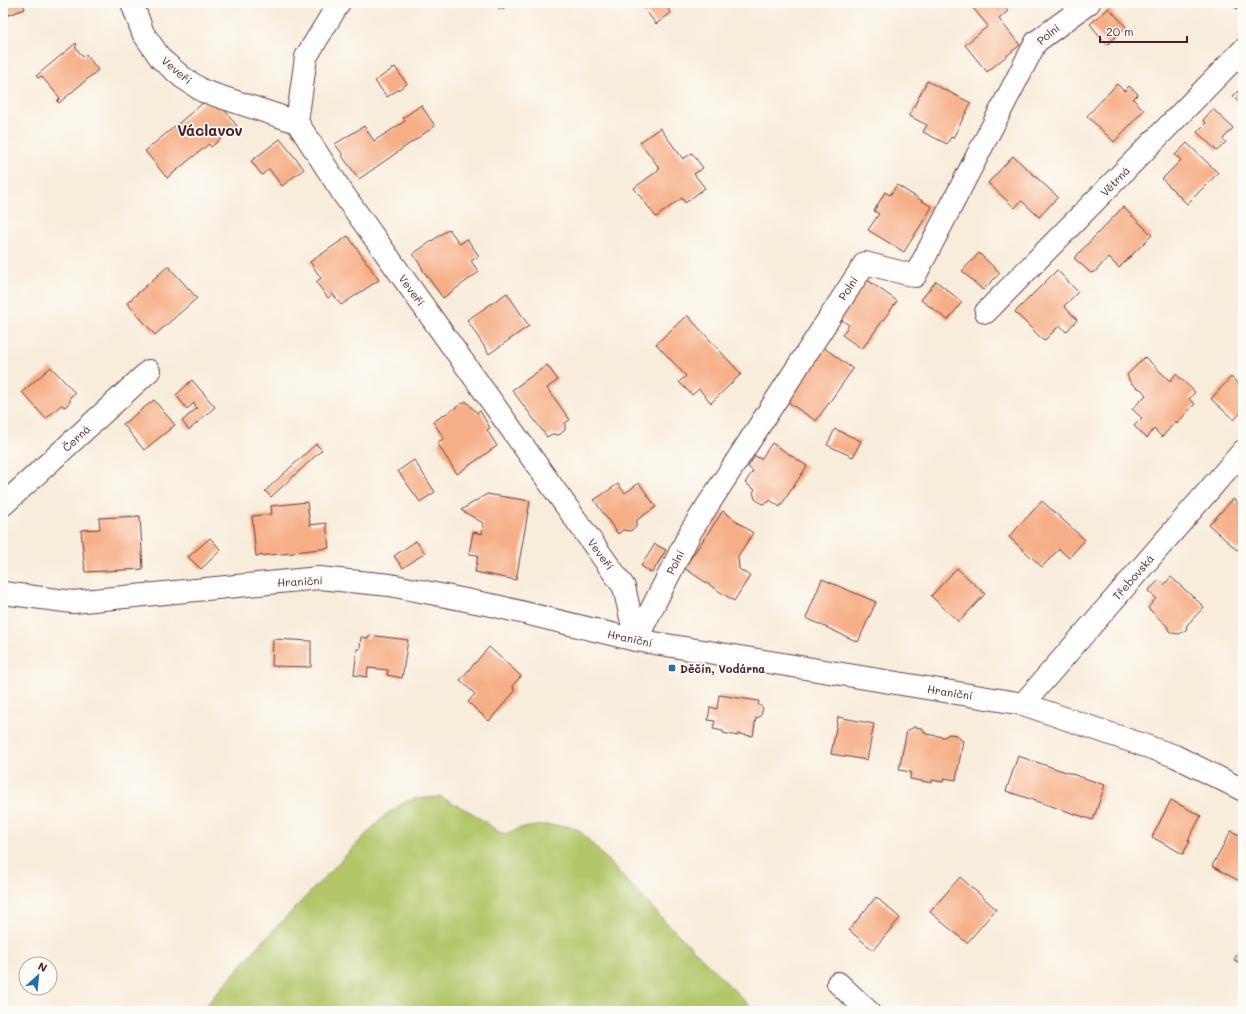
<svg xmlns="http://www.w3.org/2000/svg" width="1246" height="1014" viewBox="0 0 1246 1014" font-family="Mali,sans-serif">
	<rect width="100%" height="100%" fill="#fdfcf7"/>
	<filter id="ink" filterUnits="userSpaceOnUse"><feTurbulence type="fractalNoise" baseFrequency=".025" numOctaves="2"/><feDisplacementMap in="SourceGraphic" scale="8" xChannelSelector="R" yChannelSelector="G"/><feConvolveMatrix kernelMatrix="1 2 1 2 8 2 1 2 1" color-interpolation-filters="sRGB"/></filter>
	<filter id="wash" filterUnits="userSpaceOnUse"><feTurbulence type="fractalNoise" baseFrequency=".012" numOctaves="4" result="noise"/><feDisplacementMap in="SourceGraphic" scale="16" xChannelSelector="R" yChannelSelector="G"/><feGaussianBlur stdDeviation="0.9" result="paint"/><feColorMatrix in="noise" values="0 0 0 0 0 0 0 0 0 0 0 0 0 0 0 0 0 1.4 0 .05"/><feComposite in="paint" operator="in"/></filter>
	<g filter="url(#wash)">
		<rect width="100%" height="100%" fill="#f8ecda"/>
		<path fill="#b3c76b" stroke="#7e734b" d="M441,797L472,813L499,832L505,834L521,828L544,825L568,826L579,830L661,917L755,1011H201L262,942L383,817L403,803L414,799Z"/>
		<g id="blocks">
			<g fill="#f6ae86">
				<path d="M3,3H23L25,9L3,17Z"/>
				<path d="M496,3H511L501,10Z"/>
				<path d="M640,3H664L671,13L656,24Z"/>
				<path d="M969,3H1007L1004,5L1008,11L999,19L1020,45L987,72L965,45L988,26Z"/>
				<path d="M1230,3H1242L1237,9Z"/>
				<path d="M1109,8L1126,27L1107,45L1090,24Z"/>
				<path d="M76,43L77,45L75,47L83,57L86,54L98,70L59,103L57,101L60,98L41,76L38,78L36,76Z"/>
				<path d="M395,67L407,84L387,97L375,81Z"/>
				<path d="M927,81L971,103L953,138L951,137L947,144L923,132L927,125L909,116Z"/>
				<path d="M1117,84L1124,91L1129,86L1138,94L1133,99L1144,110L1114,142L1087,116Z"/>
				<path d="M1243,86V106L1233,96Z"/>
				<path d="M203,103L220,104L237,126L211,147L209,144L167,178L145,151Z"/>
				<path d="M421,105L435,126L359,179L342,156L343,155L335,144L364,126L374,141L405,121L403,118Z"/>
				<path d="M1213,109L1233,128L1223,139L1226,142L1217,151L1197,132L1206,123L1203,120Z"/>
				<path d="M660,128L683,159L692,153L703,168L694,174L705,188L685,203L682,198L656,217L634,188L660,169L640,142Z"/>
				<path d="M280,139L304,169L282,186L269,169L262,175L251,161Z"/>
				<path d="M1187,143L1218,173L1187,204L1162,179L1181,160L1175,155Z"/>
				<path d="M1013,156L1058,197L1039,217L1022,201L1020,202L1015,208L988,183Z"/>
				<path d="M897,185L932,207L904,252L868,230L879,214L874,211L885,192L890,195Z"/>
				<path d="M1123,207L1152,235L1119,268L1108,257L1096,271L1091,273L1074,258Z"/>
				<path d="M449,229L460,244L467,239L479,256L471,261L479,272L443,298L422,269H423L413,254Z"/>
				<path d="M348,236L379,280L341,305L333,294L328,298L316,282L321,278L310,262Z"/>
				<path d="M979,253L1000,273L983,290L962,271Z"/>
				<path d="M168,266L197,298L155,335L127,303Z"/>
				<path d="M1057,270L1078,292L1064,306L1077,320L1066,332L1060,325L1044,341L1015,312Z"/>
				<path d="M866,279L897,301L862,349L842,335L849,325L839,318Z"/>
				<path d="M936,281L962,302L948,320L921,300Z"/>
				<path d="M507,293L529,326L489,354L467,320Z"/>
				<path d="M687,315L741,374L711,403L699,389L692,395L679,382L686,376L656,344Z"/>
				<path d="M823,347L853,369L816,421L785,400Z"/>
				<path d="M1145,357L1170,381L1176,374L1195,392L1189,399L1195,404L1177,423L1176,421L1162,437L1154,429L1147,438L1134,426L1142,418L1132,409L1146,395L1141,389L1137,388L1130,382L1127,375Z"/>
				<path d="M547,365L558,380L547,388L570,420L565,423V430L559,435L552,434L547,437L512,390Z"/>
				<path d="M51,367L75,393L70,397V402L65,407L61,405L46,419L22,392Z"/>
				<path d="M1231,377L1243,388V410L1234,420L1211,399Z"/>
				<path d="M192,380L215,407L189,430L182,421L197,408L194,403L187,409L176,395Z"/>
				<path d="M154,400L175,425L144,450L123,424Z"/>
				<path d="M466,401L477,413L480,411L490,428L487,430L497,446L457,474L437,443L444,438L433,422Z"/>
				<path d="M835,429L861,441L853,457L827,445Z"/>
				<path d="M772,443L807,466L780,507L770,500L769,502L762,504L755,499L753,492L755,490L745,483L753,471L748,467L755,456L761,459Z"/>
				<path d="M316,444L322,450L271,497L265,491Z"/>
				<path d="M414,460L435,492L420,502L398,471Z"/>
				<path d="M639,483L656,507L637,520L636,527L630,531L623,530L618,534L594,500L618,484L625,493Z"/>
				<path d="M487,494L530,501L516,580L475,572L478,555L469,554L473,532L482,534L483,523L461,510Z"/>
				<path d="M1233,499L1240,505L1241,504L1243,505V548L1240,549L1239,548L1237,550L1209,525Z"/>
				<path d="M1042,501L1085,540L1069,558L1059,549L1042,567L1009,537Z"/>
				<path d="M307,502L310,525L326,523L329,548L294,552V553L256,556L252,516L272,514L271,506Z"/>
				<path d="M723,511L753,533L738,556L739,569L750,576L734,601L684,568Z"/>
				<path d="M140,516L143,569L85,572L81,530L100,529L99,518Z"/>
				<path d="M210,538L221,550L201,569L188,557Z"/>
				<path d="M416,541L425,553L403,568L394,556Z"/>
				<path d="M655,544L666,550L652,573L641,566Z"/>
				<path d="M957,568L985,594L959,622L931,596Z"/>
				<path d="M1171,577L1204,607L1187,625L1186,630L1181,633L1178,634L1173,633L1169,631L1167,626L1148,608L1156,598L1148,591L1159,580L1164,585Z"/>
				<path d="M822,579L876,602L858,642L806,618Z"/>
				<path d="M369,635L408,640L402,678L387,675L388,670L368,668L367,677L354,675L357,649H360L361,637L369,638Z"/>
				<path d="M273,639L311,641V667L272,666Z"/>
				<path d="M489,647L521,676L513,685L514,692L489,721L468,702L475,694L460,680Z"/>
				<path d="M719,695L759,701L758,704L763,708L761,715L758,718H756L753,736L738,734V736L723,733V731L713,729L715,721L708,720L710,707L717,709Z"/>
				<path d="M838,717L874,724L867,760L831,754Z"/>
				<path d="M914,727L922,728L926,734L944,737L949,734L957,735L961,740L963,741L956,780L944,778L943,782L932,780V783L910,779L911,772L899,770L907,730H909Z"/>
				<path d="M1018,756L1105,785L1093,820L1006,791Z"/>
				<path d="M1171,800L1201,816L1188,840L1190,841L1183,854L1152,837Z"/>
				<path d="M1231,831L1243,837V883L1212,866Z"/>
				<path d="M960,877L996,909L967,943L930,912Z"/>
				<path d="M876,897L900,918L873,950L849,930Z"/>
				<path d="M1243,944V964L1234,960Z"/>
			</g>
		</g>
	</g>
	<g filter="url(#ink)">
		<use href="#blocks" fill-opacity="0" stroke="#643e45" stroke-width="1"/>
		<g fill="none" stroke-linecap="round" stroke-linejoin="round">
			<g stroke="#643e45" stroke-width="24">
				<g id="minor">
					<path d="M132,3L143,33L161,59L182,77L203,91L297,122L344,195L624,587L636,640"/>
					<path d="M297,122L306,57L339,3"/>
					<path d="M986,312L1243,50"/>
					<path d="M3,505L149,371"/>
					<path d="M3,593L73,602L319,578L390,585L496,606L636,640L1023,704L1175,756L1243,790"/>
					<path d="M636,640L691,531L865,263L915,276L1036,42L1089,3"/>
					<path d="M1023,704L1243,451"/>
					<path d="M838,983L868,1011"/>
				</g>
			</g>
			<use href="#minor" stroke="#fff" stroke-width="22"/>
		</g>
	</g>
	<rect fill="#1f6fb2" stroke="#fdfcf7" stroke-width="1.5" x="668" y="664" width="8" height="8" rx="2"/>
	<g text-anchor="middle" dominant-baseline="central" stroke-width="3.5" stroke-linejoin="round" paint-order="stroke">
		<g font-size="11" fill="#4a1f2b" stroke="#fdfcf7">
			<text transform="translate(1048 34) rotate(-39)">Polní</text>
			<text transform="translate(177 70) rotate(40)">Veveří</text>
			<text transform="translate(1115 181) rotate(-46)">Větrná</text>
			<text transform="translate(848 288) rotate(-57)">Polní</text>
			<text transform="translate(412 290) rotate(54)">Veveří</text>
			<text transform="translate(76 438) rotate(-43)">Černá</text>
			<text transform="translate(601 554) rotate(54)">Veveří</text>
			<text transform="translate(675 562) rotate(-63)">Polní</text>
			<text transform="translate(1133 577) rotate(-49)">Třebovská</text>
			<text transform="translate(300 581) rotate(-3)">Hraniční</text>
			<text transform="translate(630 638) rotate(12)">Hraniční</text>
			<text transform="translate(950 692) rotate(9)">Hraniční</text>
		</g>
		<g font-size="11" font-weight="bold" fill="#4a1f2b" stroke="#fdfcf7" text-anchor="start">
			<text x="680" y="668">Děčín, Vodárna</text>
		</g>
		<g font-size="15" font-weight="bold" fill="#4a1f2b" stroke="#fdfcf7">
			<text x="210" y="130">Václavov</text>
		</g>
	</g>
	<rect width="1246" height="1014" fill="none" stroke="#fdfcf7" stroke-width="16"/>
	<g transform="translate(38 976) rotate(27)"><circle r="19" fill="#fdfcf7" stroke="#b5a4a5"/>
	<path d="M0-3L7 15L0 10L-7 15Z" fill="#1f6fb2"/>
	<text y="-6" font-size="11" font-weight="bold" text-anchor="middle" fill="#4a1f2b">N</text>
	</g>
	<path d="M1100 36v6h87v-6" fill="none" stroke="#4a1f2b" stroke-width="2"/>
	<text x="1106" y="36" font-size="12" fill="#4a1f2b" stroke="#fdfcf7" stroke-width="3" paint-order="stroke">20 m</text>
</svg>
